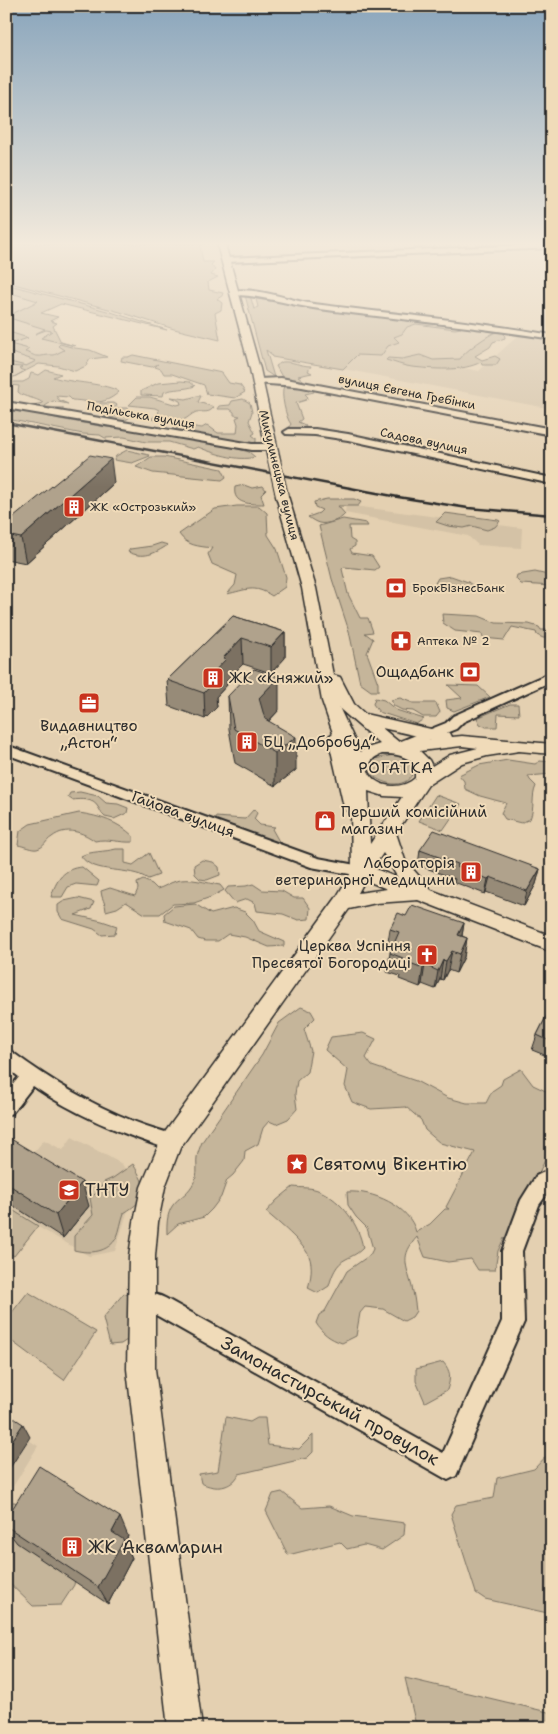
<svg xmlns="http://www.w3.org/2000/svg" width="558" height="1734" viewBox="0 0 558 1734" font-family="'Shantell Sans',sans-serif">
	<rect width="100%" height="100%" fill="#e4d0b1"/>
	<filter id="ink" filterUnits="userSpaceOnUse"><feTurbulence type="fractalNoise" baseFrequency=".02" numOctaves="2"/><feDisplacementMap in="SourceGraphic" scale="10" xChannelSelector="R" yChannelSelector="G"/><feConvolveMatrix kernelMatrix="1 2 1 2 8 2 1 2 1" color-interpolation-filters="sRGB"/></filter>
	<g filter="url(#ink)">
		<g fill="#d4c2a6">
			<path d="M519,244L349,251L346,245Z"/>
			<path d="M6,291L56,306L41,313L58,317L50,321L57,323L53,326L61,342L75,346L12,378L6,377Z"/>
			<path d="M410,318L500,332L458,367L479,371L521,333L552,339V409L343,369L360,352Z"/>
			<path d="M346,505L522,528L521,548L478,545L468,536L345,513Z"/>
			<path d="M6,1137L34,1152L44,1140L63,1150L72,1137L122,1164L131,1178V1201L115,1251L89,1256L38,1227L12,1258L6,1254Z"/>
			<path d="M6,1426L38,1446L6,1498Z"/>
		</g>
		<g fill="#c5b59a" stroke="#787062">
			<path d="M205,244L200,246L203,262H214L211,265L215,270L211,275L218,277L208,282L209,290L223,293L222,296L217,299L222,303L221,310L215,313L220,340L174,329L120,312L6,282V244Z"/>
			<path d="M6,284L111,312L167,330L61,304L41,313L58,317L50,321L57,323L53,326L61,342L75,346L41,338L52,331L46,330L35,334L45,329L6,317L38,301L11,293L6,295V291L13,288Z"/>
			<path d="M245,295H250L254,309L258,307L256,299L449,324L461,328L455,329L416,324L407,327L402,334L394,337L399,342L388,346L381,356L357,355L343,369L272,357L270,353L266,350L274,377L265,371Z"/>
			<path d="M6,331L28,338L10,344L29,349L25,352C29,353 35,356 36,356C42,357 47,354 54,355L64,350L58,346L60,344L75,348L90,350L107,357L90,359L86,366L75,371L58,366L39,364L12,378L6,377V375L14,377L25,371L19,369L22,367L6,366V361L26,366L36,361L6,351Z"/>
			<path d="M498,331L504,332L505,338L493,342L490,347L475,356L482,360L495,356L500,359L496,365H482L481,362C462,372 433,369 412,367C403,366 394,362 386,360L388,358L402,359L420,355L433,360L460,359C466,350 488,335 498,331Z"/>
			<path d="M133,355L222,373L229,383L240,385L245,392L235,398L207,394L204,385L172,374H164L161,369L155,367L158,364L152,367L121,361L122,357H128Z"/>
			<path d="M282,362C293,361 300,366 311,366L308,371L312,373L298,376L307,383H289L282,377L276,366Z"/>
			<path d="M46,370L61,374L53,377C70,383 108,383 119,392C102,407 92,401 72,400L69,397L56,396L59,400L68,404L53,401L45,406V407L63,408V412L35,408L33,405L43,403C35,397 24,398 18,392L19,386L11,385L14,382H23L29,379L31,373L39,375Z"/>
			<path d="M181,381L190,382L195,386C184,390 174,388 164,392L163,396L141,395V391L158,383Z"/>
			<path d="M289,385L304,386L313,390L314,392L305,394L308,397L306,400L296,403L302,419L298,422L305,425L307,429H292L289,427L291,424C286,419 280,392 284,386Z"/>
			<path d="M197,396H201L198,402L214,407C209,414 204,411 196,412C191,414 188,418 183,420C174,424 160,421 151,419L158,414L159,410L155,408L129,405L137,397H150L177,405L181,404L180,401L171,397L186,399Z"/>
			<path d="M243,399L250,403L252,412L249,421L255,433L252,435L256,438V442L250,444L176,432L177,427L181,425L202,428L207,425L218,433H237L238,424L236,418L240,416L234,415V412L230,409H217L219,406L230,405L232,401Z"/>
			<path d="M100,403H114L117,405L115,408H128L133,413C124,427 110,420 97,417H114L112,412L97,406Z"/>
			<path d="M6,411L38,413L59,419L106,427L127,429L219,444L249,452L255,457C238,462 213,453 198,447L193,449L169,442H146L124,437L105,438L100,435L83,434L12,420L6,418Z"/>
			<path d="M127,450L149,455L150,456L132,463L114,460L116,456Z"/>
			<path d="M151,457H164L222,469L226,477L222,480L153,473L136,467Z"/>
			<path d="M244,485L252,488L263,486L266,490L261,495L264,504C251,504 232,505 235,487Z"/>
			<path d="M327,499H354L361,502L358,506H338L345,514C341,520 326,525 319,523C315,522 311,519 308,517L319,513L322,510L315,507L314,502Z"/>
			<path d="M237,506H259L267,513L268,535L277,549L286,577L285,587L272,596C254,584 246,590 227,594L235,585L237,575L212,564L208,554L212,548C198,546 187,546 179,534L215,509Z"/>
			<path d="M445,513L498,520L500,521L495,527L487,530L472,526L464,528L448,526L436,522Z"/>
			<path d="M343,519L366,523L368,526H349L350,539L355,542V546L350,549L352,553L372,556L379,567L375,570L344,567L342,569L348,594L360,618H368L373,632L365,633L373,639L367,653L378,683V691H371L360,683L349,631L332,579L319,526Z"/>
			<path d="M161,543L168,545C154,554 144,559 128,552L130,549L152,546Z"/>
			<path d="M535,572L552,576V586L521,584L516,579L517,575Z"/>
			<path d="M451,576L468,582L473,586L471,590C457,587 446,592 435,583L438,578Z"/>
			<path d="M442,614L479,616L496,623L529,624L539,627L541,630H552V638H543L537,635L536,632L512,627L504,640L483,638L482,634L455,631L443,623Z"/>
			<path d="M448,685L478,686L490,697L454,711L447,708L446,700L462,698Z"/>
			<path d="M375,698L384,700L396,710L424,719L416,724L379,712L373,704Z"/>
			<path d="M400,698L413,703H436L440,712L436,717H423L413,711L402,710L394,706L391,700Z"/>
			<path d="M510,704H518L519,715L498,714L497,727H486L480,724L477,718Z"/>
			<path d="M393,755C403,758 410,760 414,770C408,790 384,786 371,774L370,765L375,759Z"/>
			<path d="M508,760L535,764L540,761L552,762V774L528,776L530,780L536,786C531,797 535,807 530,819L521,823L505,819L501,813L506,803L480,796L465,789L464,781L459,775L479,765Z"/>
			<path d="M80,792L98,796L106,803L118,804L128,808L127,813L114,819L105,817C101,814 101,811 98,807C93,798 81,799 72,800L68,797L70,793Z"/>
			<path d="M436,795L461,804L443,830L419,821Z"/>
			<path d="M254,809L257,813L254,819L260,825L275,827L272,829L281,845H249L214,834L209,826L215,817L245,819Z"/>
			<path d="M79,813C100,816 118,822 133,836V842C120,843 107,838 95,841C83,832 66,826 52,837C45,841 45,847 37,849C32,850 24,846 18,845L20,831L30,824Z"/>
			<path d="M116,849H125V863L133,865L149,853L159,875L148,879C130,866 93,875 81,856C90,851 105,852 116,849Z"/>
			<path d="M202,860L213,862L219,867L220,875L207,880L200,879L195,874L194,865Z"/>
			<path d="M82,867L99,881L97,886L76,884L68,887L62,897H51C56,880 64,868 82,867Z"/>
			<path d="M143,880L152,884L157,889C164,887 169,883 176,881C190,877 206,883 220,885L224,890L211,897L194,903L173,904L160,914H145L126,902L117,908L106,911C106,903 101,898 101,891L110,888L135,896L138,889L137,883Z"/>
			<path d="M253,884L262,890L282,891L294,898H303L310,908L309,919L298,920L283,914L257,911L255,903L247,899L235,903L225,891L228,887L246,886Z"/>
			<path d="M78,898L94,902L91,909L75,915L102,921L117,926L115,934L102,935L94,929L62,919L58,912V905L64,901Z"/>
			<path d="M195,904L211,914L234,908L245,912L253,920L259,931L284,942V946L269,947L245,937L228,934L218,941H205L198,939L191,930L165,921L164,914L174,906Z"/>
			<path d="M301,1007L311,1011L315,1018L304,1029L311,1051L307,1072L297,1081L295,1094L297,1109L288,1119L276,1124L269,1121L263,1128L258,1144L245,1151L244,1161L233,1175L227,1180L221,1197L212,1209L204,1217L178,1224L167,1234C165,1193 187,1204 196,1177C198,1171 196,1163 197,1157C198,1152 200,1147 202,1142L262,1055L279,1023Z"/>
			<path d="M363,1033L376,1039L366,1058L372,1066L416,1081L448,1098L467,1103H486L492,1091L501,1085L503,1079L521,1069L533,1085L552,1094V1152L550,1150L506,1240L504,1238L498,1251L495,1270H478L471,1259L448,1262L425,1257L417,1237C400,1256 406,1264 412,1287C414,1295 415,1303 416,1311L412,1317L404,1321L383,1309L365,1307L360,1313L356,1336L342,1343C330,1339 322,1333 316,1323L319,1315L325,1311L347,1271L370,1255L373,1249L367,1228L356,1217L348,1205L347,1192C372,1190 410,1206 416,1232L430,1224L445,1209H449L446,1207L475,1152L440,1143L425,1130L421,1120L406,1107L371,1109L352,1102L345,1086L348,1070L325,1050L331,1037Z"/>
			<path d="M133,1164C148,1189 150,1197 124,1213C121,1221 120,1230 117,1237C108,1253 90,1254 74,1250V1236L93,1215L90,1198L99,1191L104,1182L113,1178Z"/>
			<path d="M293,1187C301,1188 312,1187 320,1191C342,1201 359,1224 363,1248C357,1254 354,1255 346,1259C336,1264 332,1275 329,1286L318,1293L308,1288C311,1278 313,1266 309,1256C303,1243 278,1222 266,1212L277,1200Z"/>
			<path d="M6,1206L38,1226L14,1256L6,1251Z"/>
			<path d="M28,1292L96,1332L64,1380L6,1337V1320Z"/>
			<path d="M124,1293L131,1297L130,1338L121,1344L110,1345L103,1318Z"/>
			<path d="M443,1362C451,1371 451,1378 447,1390L425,1402L416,1381V1369Z"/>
			<path d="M226,1417L250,1422L257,1418H265L268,1445L299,1449L313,1435V1452L307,1458L239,1474C231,1489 216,1490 201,1483L199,1474L218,1471Z"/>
			<path d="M552,1450V1614L485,1599L476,1593L451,1514L456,1505L494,1498L497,1478L534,1469Z"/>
			<path d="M282,1492L302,1508L329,1506L353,1516L405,1523L404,1535L382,1550L364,1545L347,1549L340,1542L288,1555L266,1511L273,1494Z"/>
			<path d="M6,1502H15L34,1519L76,1573L74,1585L61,1605L33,1606L6,1580Z"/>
			<path d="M405,1678L552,1713V1728H428L415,1721Z"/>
		</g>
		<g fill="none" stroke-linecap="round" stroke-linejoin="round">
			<g stroke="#2b2b2b" stroke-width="4">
				<g id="minor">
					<path d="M552,244V248L226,262L223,260L226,258Z"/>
					<path d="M231,291C259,287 287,300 314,304C393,314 473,321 552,335V339C472,326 393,319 313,308C286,304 261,295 234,295H231Z"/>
					<path d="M281,378L552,429V435L302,387C293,385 257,384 254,382L258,379Z"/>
					<path d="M6,402L252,444H271L276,447L271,450H252L6,408Z"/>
					<path d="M289,429H315L348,434L552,478V484L348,440L315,435L286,434L284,432Z"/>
					<path d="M552,672V681L463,722L456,729L401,751H391L389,748L391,745L446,723L453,716Z"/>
					<path d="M6,745L318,858L361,866L366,867L369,871L366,875L361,876L311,867L6,754Z"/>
					<path d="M6,1050L12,1052C50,1080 90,1104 133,1121C148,1127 163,1131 178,1136L180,1142L178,1148L171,1150C122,1134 75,1115 33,1086L12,1113L6,1115V1093L19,1077L6,1067Z"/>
					<path d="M552,1168V1187L539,1205L522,1251L524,1322L456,1476L448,1480L156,1315L141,1314L134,1311L131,1304L134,1297C144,1292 155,1293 165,1298L443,1453L502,1321V1251L521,1200L536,1176Z"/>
				</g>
			</g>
			<g stroke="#2b2b2b" stroke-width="3">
				<g id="major">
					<path d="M217,244H225L260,369L280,460L278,463L274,464L268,460L250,369Z"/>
					<path d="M282,492L288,496L316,588L333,675L340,677L354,704L365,714L444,732L450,733L452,737L462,736L552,744V754L519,751L487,756L462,763L428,785L396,833L405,860L431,890L552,936V952L418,900L376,903L349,909L180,1148L165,1187L158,1222L155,1256V1369L202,1728H168L127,1369L129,1256L134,1222L141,1187L163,1135L336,898L352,871L351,812L347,811L344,807L328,737L333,733L322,701L302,588L276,496ZM339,707L341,710L380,744L364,749L360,752ZM382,728L431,739L400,743ZM462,746L478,748L450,755L432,766L429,760L420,751ZM382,754C395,754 406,755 415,765V778C402,790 376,789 368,771C369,762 373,757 382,754ZM368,791L384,796L402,797L370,844ZM383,853L398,878L373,868ZM365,880L387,889L358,893Z"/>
				</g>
			</g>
			<use href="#minor" fill="#f0dbb9" fill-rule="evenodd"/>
			<use href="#major" fill="#f0dbb9" fill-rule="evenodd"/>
			<path stroke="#2b2b2b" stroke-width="2.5" d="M6,423L398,497L468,508L552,515"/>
			<g stroke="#2b2b2b" stroke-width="14" stroke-linecap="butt">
				<path id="major-bridge" d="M274,460L282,496"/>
			</g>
			<use href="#major-bridge" stroke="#f0dbb9" stroke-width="12"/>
		</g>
		<g fill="#978b78" stroke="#2b2b2b">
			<path d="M114,483L26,563L6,559V522H8Z"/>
			<path d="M233,616L285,632V658L271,673L243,664L227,680V685L216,697L217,707L205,719L169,706L167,680Z"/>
			<path d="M228,696L279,710L268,722L296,770L275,786L235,763L229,729Z"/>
			<path d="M420,850L540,869L536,884L524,906L486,892L485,894L454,882L455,879L418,865Z"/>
			<path d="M464,923L462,936L467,938L464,957L456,973L448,970L443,980L440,979L435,989L422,984L420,987L399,979L400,976L387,972L390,953L391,949L387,948L390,929Z"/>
			<path d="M552,1002V1058L532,1050L537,1035L550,1009Z"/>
			<path d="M6,1136L89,1206L63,1238L6,1201Z"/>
			<path d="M6,1519L128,1536L125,1542L132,1558L108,1604L17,1543L6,1529Z"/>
		</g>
		<g fill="#7b7162" stroke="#2b2b2b">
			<path d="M6,447L9,462L6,464Z"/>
			<path d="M111,459L114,483L26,563L21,538Z"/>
			<path d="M285,632V658L271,673V647Z"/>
			<path d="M242,638L243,664L227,680V685L216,697L217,707L205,719L204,693L208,678L223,658Z"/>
			<path d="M279,677V710L259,731V698Z"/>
			<path d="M296,737V770L275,786V753Z"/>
			<path d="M540,869L536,884L524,906L527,891Z"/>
			<path d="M490,877L486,892L485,894L488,879Z"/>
			<path d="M464,923L461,942L455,954L458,935Z"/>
			<path d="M467,938L464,957L456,973L460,954Z"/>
			<path d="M452,951L448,970L443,980L446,961Z"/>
			<path d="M443,960L440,979L435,989L438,971Z"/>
			<path d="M425,965L422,984L420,987L423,968Z"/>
			<path d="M82,1182L89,1206L63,1238L56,1215Z"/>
			<path d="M23,1424L30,1437L6,1474V1450Z"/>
			<path d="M120,1517L128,1536L125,1542L132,1558L108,1604L98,1587L112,1532Z"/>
		</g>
		<g fill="#b0a28c" stroke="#2b2b2b">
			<path d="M90,455L111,459L21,538L6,535V522H8Z"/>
			<path d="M233,616L285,632L271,647L242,638L223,658L226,659L208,678L215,681L204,693L167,680Z"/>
			<path d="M254,669L279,677L259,698L265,719L296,737L275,753L234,729L228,696Z"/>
			<path d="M434,830L540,869L527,891L490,877L488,879L457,867L458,864L420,850Z"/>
			<path d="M412,905L464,923L458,935L467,938L460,954L452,951L446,961L443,960L438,971L425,965L423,968L402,960L403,958L390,953L399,932L390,929L398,913L406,916Z"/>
			<path d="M552,1005V1042L537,1035Z"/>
			<path d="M6,1136L82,1182L56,1215L6,1183Z"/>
			<path d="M6,1413L23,1424L6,1450Z"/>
			<path d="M39,1466L120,1517L112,1532L124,1540L98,1587L6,1526V1519Z"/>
		</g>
	</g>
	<linearGradient id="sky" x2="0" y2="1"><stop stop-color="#89a5bc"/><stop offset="0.5" stop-color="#f3eadc"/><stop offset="1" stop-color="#f3eadc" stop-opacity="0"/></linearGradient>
	<rect width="558" height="487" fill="url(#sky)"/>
	<defs>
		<g id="building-square" transform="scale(1.125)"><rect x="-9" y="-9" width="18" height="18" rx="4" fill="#c8321e" stroke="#f0dbb9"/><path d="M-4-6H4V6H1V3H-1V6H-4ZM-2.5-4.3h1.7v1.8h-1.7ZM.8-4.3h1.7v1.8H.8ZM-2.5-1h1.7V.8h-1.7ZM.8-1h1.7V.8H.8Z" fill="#fff"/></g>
		<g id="bank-square" transform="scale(1.125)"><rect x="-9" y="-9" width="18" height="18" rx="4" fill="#c8321e" stroke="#f0dbb9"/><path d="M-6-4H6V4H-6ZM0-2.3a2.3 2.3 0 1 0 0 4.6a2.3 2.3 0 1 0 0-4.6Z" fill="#fff"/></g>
		<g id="pharmacy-square" transform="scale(1.125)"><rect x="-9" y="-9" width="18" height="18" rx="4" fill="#c8321e" stroke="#f0dbb9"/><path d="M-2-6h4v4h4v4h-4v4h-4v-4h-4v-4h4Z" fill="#fff"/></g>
		<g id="office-square" transform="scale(1.125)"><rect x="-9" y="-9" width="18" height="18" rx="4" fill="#c8321e" stroke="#f0dbb9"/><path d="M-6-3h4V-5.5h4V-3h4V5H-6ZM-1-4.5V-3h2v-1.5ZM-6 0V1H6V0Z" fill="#fff"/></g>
		<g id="shop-square" transform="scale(1.125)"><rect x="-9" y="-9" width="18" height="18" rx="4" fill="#c8321e" stroke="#f0dbb9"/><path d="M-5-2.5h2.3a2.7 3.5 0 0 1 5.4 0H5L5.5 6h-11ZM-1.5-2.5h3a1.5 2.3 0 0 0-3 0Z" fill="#fff"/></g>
		<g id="church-square" transform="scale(1.125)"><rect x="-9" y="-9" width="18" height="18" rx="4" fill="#c8321e" stroke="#f0dbb9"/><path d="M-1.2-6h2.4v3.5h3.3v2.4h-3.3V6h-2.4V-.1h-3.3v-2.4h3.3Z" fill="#fff"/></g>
		<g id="sight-square" transform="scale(1.125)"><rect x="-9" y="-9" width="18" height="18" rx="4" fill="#c8321e" stroke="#f0dbb9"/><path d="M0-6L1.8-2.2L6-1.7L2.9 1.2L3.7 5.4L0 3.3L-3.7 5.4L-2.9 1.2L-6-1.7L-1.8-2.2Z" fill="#fff"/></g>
		<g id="university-square" transform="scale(1.125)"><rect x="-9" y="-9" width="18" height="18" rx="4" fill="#c8321e" stroke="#f0dbb9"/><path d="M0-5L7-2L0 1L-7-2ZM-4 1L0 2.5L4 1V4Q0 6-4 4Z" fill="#fff"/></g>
	</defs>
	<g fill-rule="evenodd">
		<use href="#building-square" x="74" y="507"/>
		<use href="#bank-square" x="396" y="588"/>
		<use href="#pharmacy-square" x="401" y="641"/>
		<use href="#bank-square" x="470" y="672"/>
		<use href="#building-square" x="213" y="678"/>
		<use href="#office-square" x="89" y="703"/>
		<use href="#building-square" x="247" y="742"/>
		<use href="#shop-square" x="325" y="821"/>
		<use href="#building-square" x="471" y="872"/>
		<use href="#church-square" x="427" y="955"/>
		<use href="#sight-square" x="297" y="1164"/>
		<use href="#university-square" x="69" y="1190"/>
		<use href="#building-square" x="72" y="1547"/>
	</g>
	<g text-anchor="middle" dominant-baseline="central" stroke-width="4" stroke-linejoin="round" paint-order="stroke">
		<g font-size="12" fill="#2b2b2b" stroke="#f0dbb9">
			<text transform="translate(407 392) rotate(11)">вулиця Євгена Гребінки</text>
			<text transform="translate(141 415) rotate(10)">Подільська вулиця</text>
			<text transform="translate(424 441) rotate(12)">Садова вулиця</text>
			<text transform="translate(279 475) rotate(76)">Микулинецька вулиця</text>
		</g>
		<g font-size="12" fill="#2b2b2b" stroke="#f0dbb9" text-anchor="start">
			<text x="90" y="507">ЖК «Острозький»</text>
			<text x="412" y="588">БрокБізнесБанк</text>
			<text x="417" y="641">Аптека № 2</text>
		</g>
		<g font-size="15" fill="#2b2b2b" stroke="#f0dbb9" text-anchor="end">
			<text x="454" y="672">Ощадбанк</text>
			<text x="229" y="678" text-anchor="start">ЖК «Княжий»</text>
			<text x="89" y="726" text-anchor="middle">Видавництво<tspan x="89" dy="17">„Астон“</tspan></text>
			<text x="263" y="742" text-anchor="start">БЦ „Добробуд“</text>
			<text x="341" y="812" text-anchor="start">Перший комісійний<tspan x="341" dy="17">магазин</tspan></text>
			<text x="455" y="863">Лабораторія<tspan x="455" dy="17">ветеринарної медицини</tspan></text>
			<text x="411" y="946">Церква Успіння<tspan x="411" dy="17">Пресвятої Богородиці</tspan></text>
		</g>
		<g font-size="15" fill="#2b2b2b" stroke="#f0dbb9">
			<text transform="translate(183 814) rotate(20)">Гайова вулиця</text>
		</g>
		<g font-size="16" letter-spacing="1" fill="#2b2b2b" stroke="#f0dbb9">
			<text x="396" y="767">РОГАТКА</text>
		</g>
		<g font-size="18" fill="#2b2b2b" stroke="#f0dbb9" text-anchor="start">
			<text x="313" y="1164">Святому Вікентію</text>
			<text x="85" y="1190">ТНТУ</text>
			<text x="88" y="1547">ЖК Аквамарин</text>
		</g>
		<g font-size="18" fill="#2b2b2b" stroke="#f0dbb9">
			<text transform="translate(330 1401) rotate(29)">Замонастирський провулок</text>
		</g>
	</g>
	<rect width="558" height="1734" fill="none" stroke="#f0dbb9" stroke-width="25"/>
	<rect x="12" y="12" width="533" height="1709" fill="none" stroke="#2b2b2b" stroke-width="2" filter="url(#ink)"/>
</svg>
